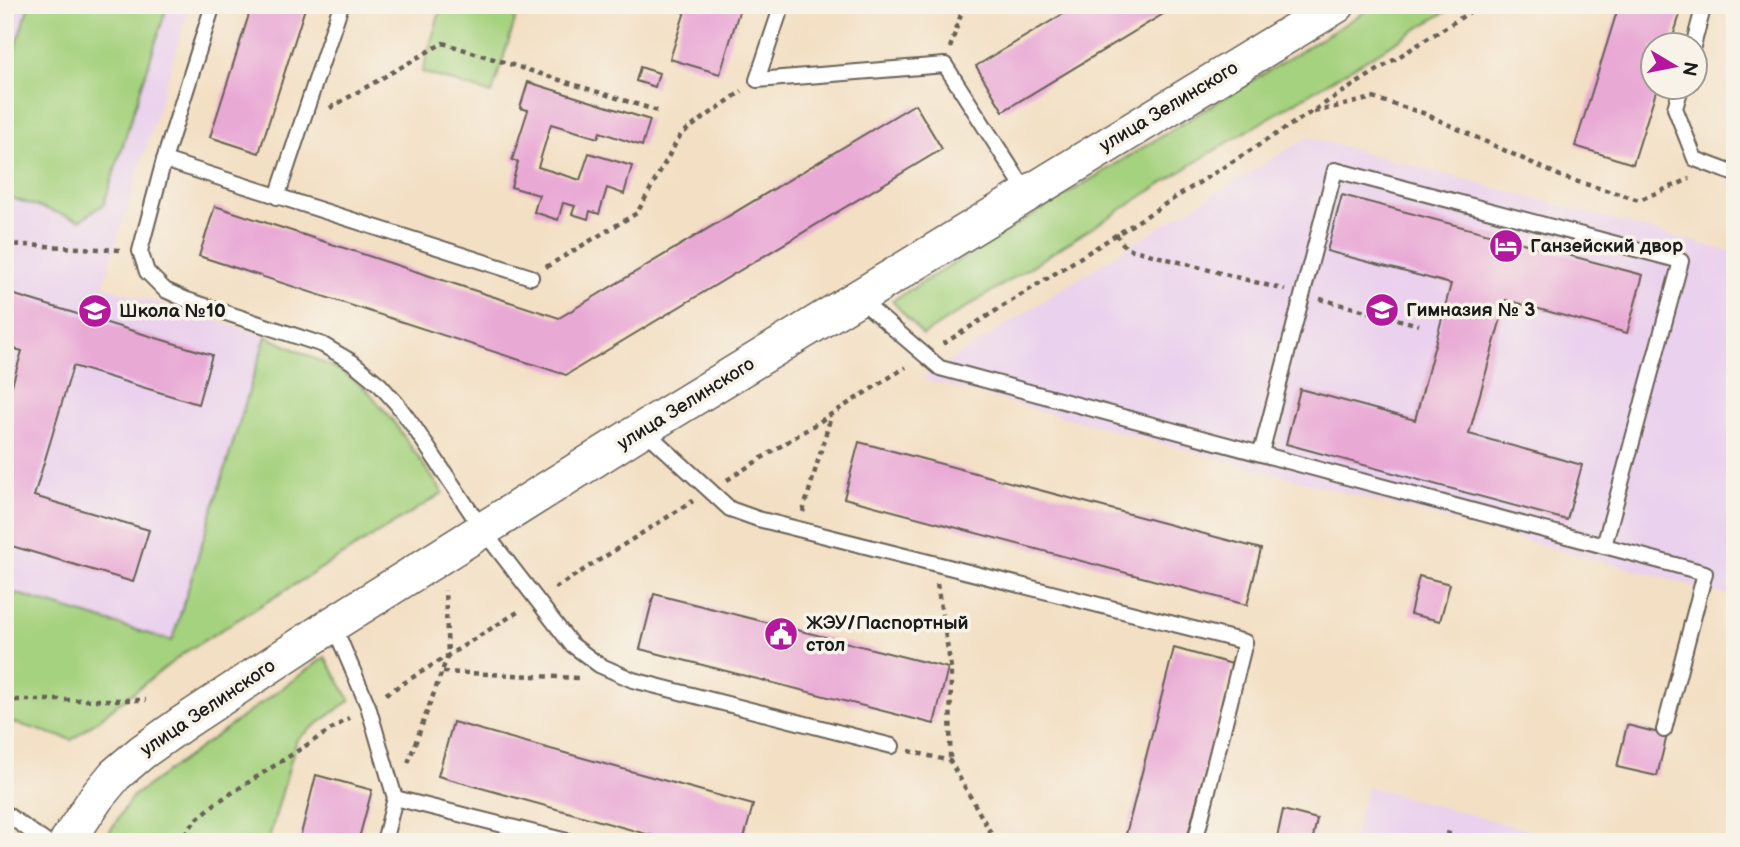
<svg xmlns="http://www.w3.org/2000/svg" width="1740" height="847" viewBox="0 0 1740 847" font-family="'Balsamiq Sans',sans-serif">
	<rect width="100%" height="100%" fill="#f7f3e8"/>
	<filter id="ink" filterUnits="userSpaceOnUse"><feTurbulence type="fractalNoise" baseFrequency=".0143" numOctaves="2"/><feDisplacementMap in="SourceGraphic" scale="14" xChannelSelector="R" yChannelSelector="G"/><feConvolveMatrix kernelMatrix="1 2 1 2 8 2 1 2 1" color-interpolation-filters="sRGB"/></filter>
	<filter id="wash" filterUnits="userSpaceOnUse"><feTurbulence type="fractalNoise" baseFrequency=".00686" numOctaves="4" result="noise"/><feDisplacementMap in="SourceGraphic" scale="28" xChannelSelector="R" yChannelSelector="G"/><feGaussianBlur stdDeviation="1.57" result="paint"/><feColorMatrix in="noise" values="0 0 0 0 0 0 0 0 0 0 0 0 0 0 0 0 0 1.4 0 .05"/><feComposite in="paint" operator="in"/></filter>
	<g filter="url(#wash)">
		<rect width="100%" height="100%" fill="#f3dfc3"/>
		<g fill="#ead1ed">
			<path d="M5,5H190L103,286L266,336L172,642L5,590Z"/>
			<path d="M1308,137L1735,253V597L922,379L1126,248Z"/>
			<path d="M1367,787L1573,842H1352Z"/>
		</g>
		<g fill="#a5d27e" stroke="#60774d" stroke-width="2">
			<path d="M29,5H163L166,10L104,204L80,220L5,196V80Z"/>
			<path d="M442,5H520L492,94L422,72Z"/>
			<path d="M1376,5H1457L1207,155L923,335L892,301Z"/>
			<path d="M266,336L341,371L368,391L393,421L443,493L184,653L72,740L5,720V590L172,641Z"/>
			<path d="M325,657L350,700L297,739L268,842H103L132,797Z"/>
		</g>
		<g id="blocks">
			<g fill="#e9a9d5">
				<path d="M252,5H306L259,153L210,137Z"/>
				<path d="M687,5H741L720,74L670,59Z"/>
				<path d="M1078,5H1178L1003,111L976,66Z"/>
				<path d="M1619,5H1683L1670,46H1652V88H1657L1633,164L1575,146Z"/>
				<path d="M640,67L659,73L655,87L636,81Z"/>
				<path d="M528,82L650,120L642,146L600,132L598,138L551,124L538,167L580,180L589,153L632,166L624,194L607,188L599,214L590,211L588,219L572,214L575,206L563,203L558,220L534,212L539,195L511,187L518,162L512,160L528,110L520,108Z"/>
				<path d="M915,104L942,149L566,375L199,256L215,206L559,318Z"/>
				<path d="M1342,195L1643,275L1627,333L1506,300L1469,434L1582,465L1567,520L1286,444L1300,389L1415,420L1451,284L1327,251Z"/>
				<path d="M5,292L212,355L198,404L73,366L34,496L149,530L133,582L5,544V409L22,351L5,346Z"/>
				<path d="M859,442L1261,549L1247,605L844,498Z"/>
				<path d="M1419,576L1450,584L1440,621L1410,614Z"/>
				<path d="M654,594L948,668L934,724L640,649Z"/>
				<path d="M1174,648L1232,664L1220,712L1186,842H1124Z"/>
				<path d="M453,722L753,805L743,842H675L438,776Z"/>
				<path d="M1627,725L1667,735L1657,776L1617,767Z"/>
				<path d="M316,775L372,790L358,842H299Z"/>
				<path d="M1283,810L1317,819L1312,842H1276Z"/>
			</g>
		</g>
	</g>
	<g filter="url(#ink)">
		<use href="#blocks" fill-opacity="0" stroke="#676056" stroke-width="2"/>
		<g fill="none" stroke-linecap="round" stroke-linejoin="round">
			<g stroke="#676056" stroke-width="18">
				<g id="service">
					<path d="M782,5L757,80L945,65L1027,193"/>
					<path d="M1693,46L1704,5"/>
					<path d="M1681,88L1675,108L1695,159L1735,174"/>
					<path d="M164,160L213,5"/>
					<path d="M277,197L341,5"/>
					<path d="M531,277L164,160L140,251L147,272L165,290L187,300L323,345L352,362L380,385L397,404L414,427L482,529L571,644L599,665L633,680L892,746"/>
					<path d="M858,298L940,368L1705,573L1664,730"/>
					<path d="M644,430L730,509L758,519L798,529L1245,642L1195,842"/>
					<path d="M1261,453L1335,170L1681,261L1604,546"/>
					<path d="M333,624L368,706L395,798L384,842"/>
					<path d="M395,798L571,842"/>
					<path d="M5,813L46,842"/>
				</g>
			</g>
			<g stroke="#676056" stroke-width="38">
				<path id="tertiary" d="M67,842L96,798L115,775L142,752L183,723L333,624L643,429L1337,5"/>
			</g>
			<g stroke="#676056" stroke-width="4.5" stroke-dasharray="5 5" stroke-linecap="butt">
				<path d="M950,48L964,5"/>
				<path d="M330,108L443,43L661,112"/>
				<path d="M1314,112L1373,98L1423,113L1565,178L1639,200L1690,179"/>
				<path d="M1116,234L1126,248L1285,290"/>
				<path d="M5,244L120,250"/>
				<path d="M546,267L637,213L681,134L742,91"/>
				<path d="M1320,299L1419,325"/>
				<path d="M943,344L1481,5"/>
				<path d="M727,480L906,367"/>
				<path d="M803,512L831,416"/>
				<path d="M937,584L951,668L950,761"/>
				<path d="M555,588L693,501"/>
				<path d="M443,672L580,678"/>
				<path d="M386,694L521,610"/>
				<path d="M5,700H146"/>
				<path d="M909,751L950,761L996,842"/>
				<path d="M408,763L448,655L445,590"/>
				<path d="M1446,833L1478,842"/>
				<path d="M178,842L196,820L216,803L349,718"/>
			</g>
			<use href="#service" stroke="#fff" stroke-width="14"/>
			<use href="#tertiary" stroke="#fff" stroke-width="35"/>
		</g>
	</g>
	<defs>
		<g id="hotel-disc" transform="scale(1.75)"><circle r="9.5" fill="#b5179e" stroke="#f7f3e8"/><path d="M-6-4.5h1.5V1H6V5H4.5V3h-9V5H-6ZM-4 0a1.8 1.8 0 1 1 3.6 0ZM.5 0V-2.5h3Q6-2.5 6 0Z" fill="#fff"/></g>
		<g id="school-disc" transform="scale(1.75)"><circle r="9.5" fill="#b5179e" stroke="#f7f3e8"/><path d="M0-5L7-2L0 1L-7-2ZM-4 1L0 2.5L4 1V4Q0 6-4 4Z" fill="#fff"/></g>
		<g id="civic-disc" transform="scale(1.75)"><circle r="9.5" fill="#b5179e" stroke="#f7f3e8"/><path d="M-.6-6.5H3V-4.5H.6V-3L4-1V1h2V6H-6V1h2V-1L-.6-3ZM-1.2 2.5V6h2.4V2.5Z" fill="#fff"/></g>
	</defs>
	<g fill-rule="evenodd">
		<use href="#hotel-disc" x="1506" y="246"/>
		<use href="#school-disc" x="1382" y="310"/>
		<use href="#school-disc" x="95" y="311"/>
		<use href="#civic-disc" x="781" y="634"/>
	</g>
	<g text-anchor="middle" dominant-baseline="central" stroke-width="7" stroke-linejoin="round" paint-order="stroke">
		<g font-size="19" fill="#1c1c1c" stroke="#f7f3e8">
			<text transform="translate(1169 107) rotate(-31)">улица Зелинского</text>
			<text transform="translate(686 404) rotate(-32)">улица Зелинского</text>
			<text transform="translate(208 708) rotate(-34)">улица Зелинского</text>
		</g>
		<g font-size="19" font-weight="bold" fill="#1c1c1c" stroke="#f7f3e8" text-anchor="start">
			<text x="1530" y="246">Ганзейский двор</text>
			<text x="1406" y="310">Гимназия № 3</text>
			<text x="119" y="311">Школа №10</text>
			<text x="806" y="623">ЖЭУ/Паспортный<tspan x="806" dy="22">стол</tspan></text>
		</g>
	</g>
	<rect width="1740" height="847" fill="none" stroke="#f7f3e8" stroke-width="28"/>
	<g transform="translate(1674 66) rotate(100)"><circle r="33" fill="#f7f3e8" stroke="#9f9d96" stroke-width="2"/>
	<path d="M0-5L12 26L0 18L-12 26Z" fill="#b5179e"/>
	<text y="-10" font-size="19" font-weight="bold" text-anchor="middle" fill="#1c1c1c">N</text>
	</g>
</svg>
